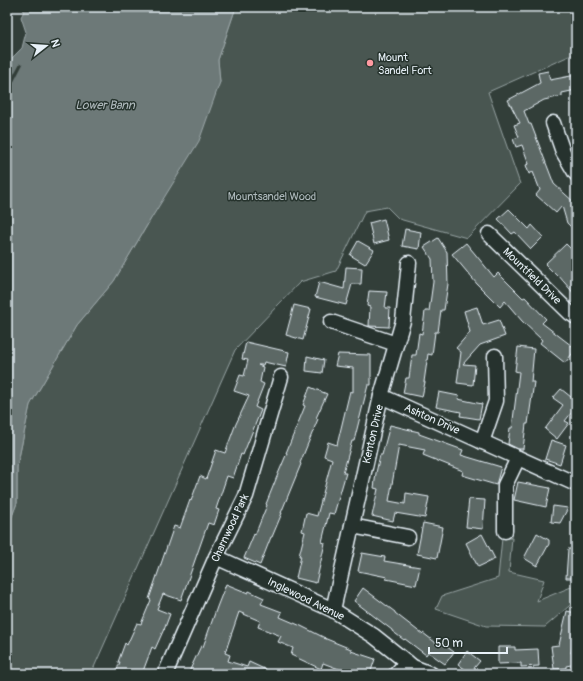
<svg xmlns="http://www.w3.org/2000/svg" width="583" height="681" viewBox="0 0 583 681" font-family="Pangolin,sans-serif">
	<rect width="100%" height="100%" fill="#323e39"/>
	<filter id="ink" filterUnits="userSpaceOnUse"><feTurbulence type="fractalNoise" baseFrequency=".025" numOctaves="2"/><feDisplacementMap in="SourceGraphic" scale="8" xChannelSelector="R" yChannelSelector="G"/><feConvolveMatrix kernelMatrix="1 2 1 2 8 2 1 2 1" color-interpolation-filters="sRGB"/></filter>
	<g filter="url(#ink)">
		<g fill="#495651" stroke="#98a4a4">
			<path d="M236,7H576V53L488,92L520,184L467,238L399,219L387,207L365,211L336,271L300,282L235,350L91,674H7V529L17,503V467L30,405L77,325L114,281L149,222L220,82L218,60Z"/>
			<path d="M502,538H512L509,572L544,580L537,601L576,585V600L545,627L486,626L436,609L442,596L498,578Z"/>
		</g>
		<path fill="#6d7978" stroke="#9ea9ab" d="M23,7H236L218,60L220,82L199,141L149,222L114,281L77,325L30,405L17,467V503L7,529V66L10,60L22,48L26,32L21,17L24,11Z"/>
		<path fill="#323e39" d="M20,63L23,64L7,95V87Z"/>
		<g fill="#5c6865" stroke="#e8f1f8">
			<path d="M548,71L550,80L576,75V90L562,93V96L544,100L524,111L529,124H531L554,184L576,204V221L571,227L567,223L562,206L556,213L536,195L540,190L533,172L529,174L526,165L529,164L522,145L516,147L513,139L519,137L514,125L520,123L508,100L540,83L538,73Z"/>
			<path d="M509,209L529,229L532,225L543,237L531,249L515,232L512,234L498,219Z"/>
			<path d="M384,219L389,240L374,244L369,223Z"/>
			<path d="M405,229L421,232L419,249L402,246Z"/>
			<path d="M438,238L447,252L448,284L444,310H441L438,332H435L432,355L428,354L424,382H425L422,397L403,393L406,378H409L412,355H416L419,333L422,334L425,311H429L433,282L432,259L424,247Z"/>
			<path d="M358,241L374,250L365,264L350,255Z"/>
			<path d="M466,243L494,277L498,273L523,298L525,297L546,319L542,323L576,349L565,363L540,343L542,340L522,321L505,301L500,307L477,284L452,254Z"/>
			<path d="M566,244L576,254V296L558,275L557,276L545,264Z"/>
			<path d="M346,267L362,268L361,284H352L346,305L315,297L319,282L344,289Z"/>
			<path d="M369,291L387,292L385,308H390L389,327L369,326L370,307L367,306Z"/>
			<path d="M294,305L311,309L303,340L286,335Z"/>
			<path d="M477,307L483,325L499,320L505,336L480,345L463,364L475,365L473,385L457,383L461,352L456,348L470,332L464,311Z"/>
			<path d="M246,342L289,352L286,367L264,362L263,365H258L263,367L260,382L264,384L255,407L261,410L243,455L241,454L233,478L227,476L216,509L219,510L214,525L208,523L181,600L163,594L157,609L170,614L164,630V629L155,649L152,647L142,674H115L120,662H118L125,643L127,645L137,623L141,624L151,600L149,599L174,526L180,528L190,500L191,501L200,476L206,479L216,450L225,453L235,426L249,396L234,391L240,375L244,376L248,360L242,359Z"/>
			<path d="M518,347L534,349L531,382H534L528,424H526L523,449H518L508,444L510,428H512L519,372L515,371Z"/>
			<path d="M338,354L371,355V385H368L354,441H352L343,473H346L334,514L329,513L322,542L325,543L316,583L296,578L301,556H299L305,532L302,531L306,513L317,516L332,459L324,456L328,442L337,445L350,391L353,392V368L335,366Z"/>
			<path d="M307,356L324,360L322,373L306,371Z"/>
			<path d="M310,387L327,394L316,418L318,419L300,463L301,464L281,513H282L272,537H271L260,565L244,558L254,534L255,535L267,505L266,504L278,474L287,453H286L305,406L303,405Z"/>
			<path d="M561,389L576,401V407L565,421L569,423L557,439L545,429L563,405L553,398Z"/>
			<path d="M439,392L459,396L458,399L482,404L479,419L460,416L461,412L436,407Z"/>
			<path d="M390,425L419,432V434L463,450L461,455L501,467L496,485L462,475L463,471L423,455L425,450L399,445L389,501L405,504L406,493L429,497L425,518L395,513L393,521L372,516L378,489L374,488L376,473L380,455H382Z"/>
			<path d="M551,440L566,445L560,464L545,459Z"/>
			<path d="M518,482L550,488L546,507L514,500Z"/>
			<path d="M469,499L485,500L483,529L466,527Z"/>
			<path d="M553,506L568,508L560,523L551,522Z"/>
			<path d="M423,523L443,527L437,558L417,554Z"/>
			<path d="M537,533L549,540V544L537,566L524,558Z"/>
			<path d="M482,534L495,559L478,567L466,543Z"/>
			<path d="M568,549H576V578H566Z"/>
			<path d="M362,553L385,557L384,561L420,567L416,585L386,579L387,577L358,571Z"/>
			<path d="M226,584L248,593L249,591L264,598L261,604L282,612L280,617L301,626L325,638H324L351,649V651L375,659L370,674H352L323,663L321,669L291,655L293,648L278,642L281,636L258,627L260,621L239,612L225,653L230,655L228,661L247,667L249,662L275,674H188L201,646L203,647L217,607Z"/>
			<path d="M363,588L395,612V613L422,634L423,633L440,646L442,643L454,652L445,664L428,652L426,655L405,639L404,640L392,631V630L354,601Z"/>
			<path d="M567,611L576,613V630L571,653H576V664L566,666V668L554,669L551,646L559,645Z"/>
			<path d="M498,647H515V650L538,649L539,666L521,667V663L498,664Z"/>
			<path d="M467,651L480,661L470,673L458,664Z"/>
		</g>
		<g fill="none" stroke-linecap="round" stroke-linejoin="round">
			<g stroke="#e8f1f8" stroke-width="17">
				<g id="minor">
					<path d="M553,123L563,152L576,174"/>
					<path d="M489,234L570,313L576,317"/>
					<path d="M331,322L396,344"/>
					<path d="M381,396L576,484"/>
					<path d="M482,442L496,401L495,356"/>
					<path d="M352,526L408,537"/>
					<path d="M505,531V485L518,458"/>
					<path d="M216,557L333,610L374,636L413,667L431,674"/>
					<path d="M333,610L381,396L403,321L409,263"/>
					<path d="M165,674L216,557L246,496L281,377"/>
					<path d="M396,674L407,662"/>
				</g>
			</g>
			<use href="#minor" stroke="#26332d" stroke-width="14"/>
		</g>
	</g>
	<circle fill="#ff9aa2" stroke="#26332d" stroke-width="1.5" cx="370" cy="63" r="4"/>
	<g text-anchor="middle" dominant-baseline="central" stroke-width="3" stroke-linejoin="round" paint-order="stroke">
		<g font-size="11" fill="#e8f1f8" stroke="#26332d" text-anchor="start">
			<text x="378" y="57">Mount<tspan x="378" dy="13">Sandel Fort</tspan></text>
		</g>
		<g font-size="11" fill="#b0bbbe" stroke="#26332d">
			<text x="272" y="196">Mountsandel Wood</text>
		</g>
		<g font-size="11" fill="#e8f1f8" stroke="#26332d">
			<text transform="translate(532 276) rotate(44)">Mountfield Drive</text>
			<text transform="translate(432 419) rotate(24)">Ashton Drive</text>
			<text transform="translate(373 434) rotate(-77)">Kenton Drive</text>
			<text transform="translate(230 528) rotate(-65)">Charnwood Park</text>
			<text transform="translate(306 599) rotate(26)">Inglewood Avenue</text>
		</g>
		<g font-size="12" font-style="italic" fill="#b1bbbe" stroke="#26332d">
			<text x="105" y="105">Lower Bann</text>
		</g>
	</g>
	<rect width="583" height="681" fill="none" stroke="#26332d" stroke-width="24"/>
	<rect x="12" y="12" width="559" height="657" fill="none" stroke="#e8f1f8" stroke-width="1.5" filter="url(#ink)"/>
	<g transform="translate(46 46) rotate(73)" stroke="#26332d" stroke-width="3" paint-order="stroke">
	<path d="M0-3L7 15L0 10L-7 15Z" fill="#e8f1f8"/>
	<text y="-6" font-size="11" font-weight="bold" text-anchor="middle" fill="#e8f1f8">N</text>
	</g>
	<path d="M429 647v6h78v-6" fill="none" stroke="#e8f1f8" stroke-width="2"/>
	<text x="435" y="647" font-size="12" fill="#e8f1f8" stroke="#26332d" stroke-width="3" paint-order="stroke">50 m</text>
</svg>
